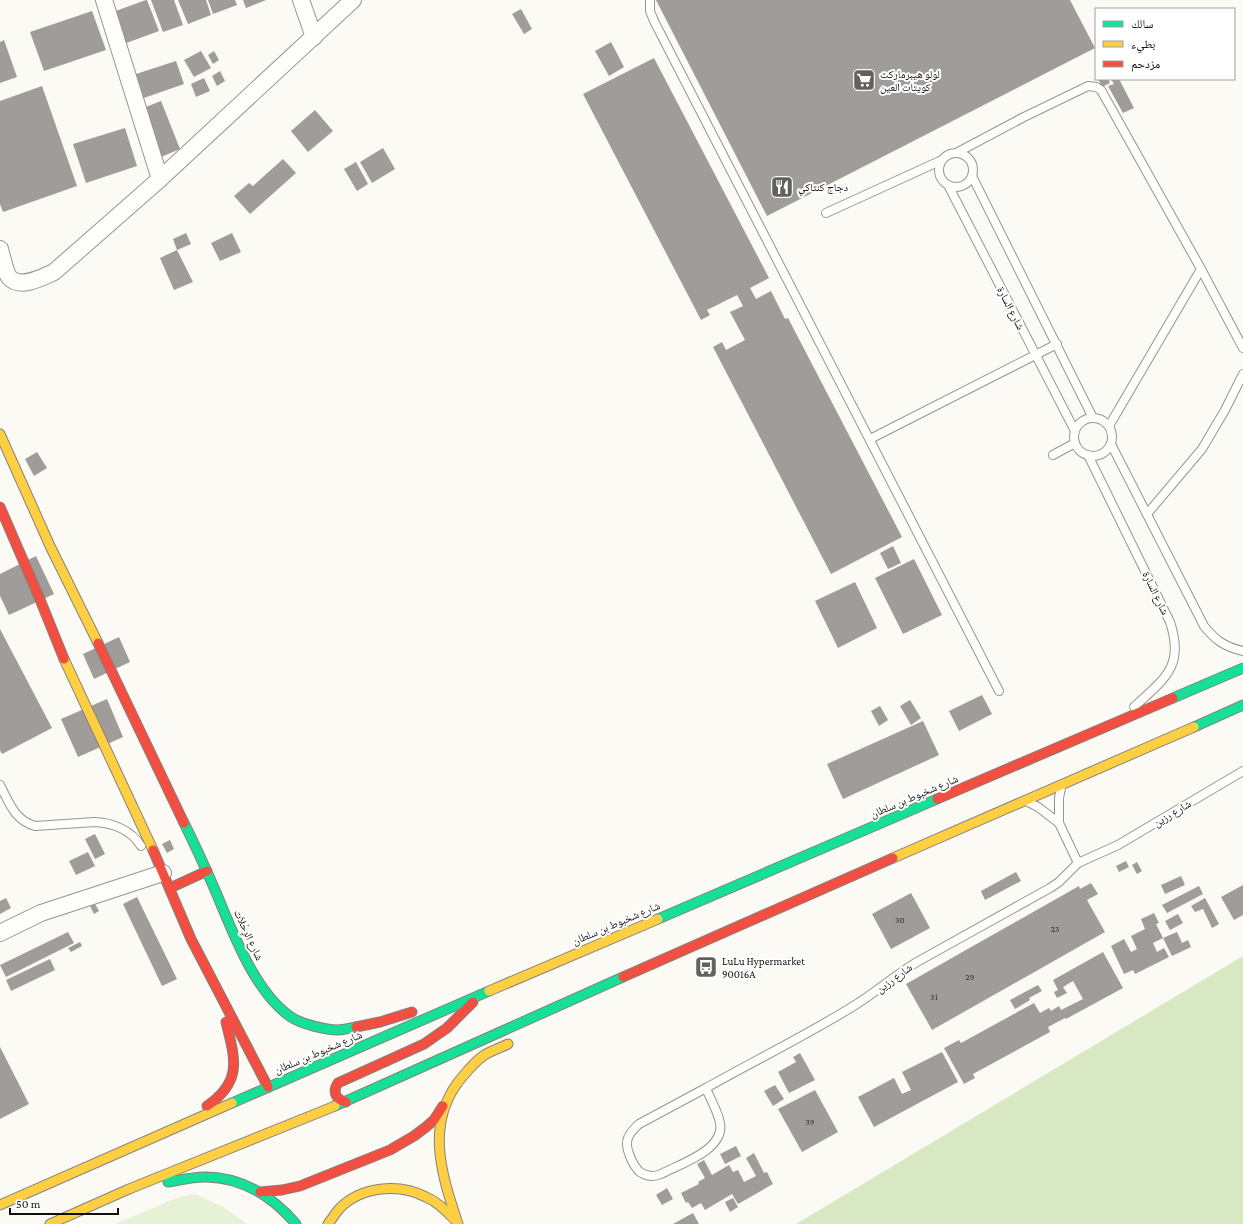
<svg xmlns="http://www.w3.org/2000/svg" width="1243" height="1224" viewBox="0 0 1243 1224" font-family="'Crimson Pro','Noto Naskh Arabic',serif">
	<rect width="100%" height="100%" fill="#fcfaf4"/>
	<path fill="#e7f1d5" d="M195,1194L223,1207L247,1224H115L179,1197Z"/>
	<path fill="#d8e8c3" d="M1243,956V1224H796Z"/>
	<g fill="#9f9c99">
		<path d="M146,0H147L159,31L121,45L110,13Z"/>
		<path d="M151,0H174L183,25L163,32Z"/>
		<path d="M178,0H206L211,15L188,24Z"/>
		<path d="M208,0H235L237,5L213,14Z"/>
		<path d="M243,0H266L246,8Z"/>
		<path d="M656,0H1070L1095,48L767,216Z"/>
		<path d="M521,9L532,29L524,34L512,14Z"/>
		<path d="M92,11L106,50L44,71L30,32Z"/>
		<path d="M4,40L17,77L0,83V42Z"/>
		<path d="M611,42L624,67L609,76L595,51Z"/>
		<path d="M201,51L211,68L194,77L184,60Z"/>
		<path d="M214,51L219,60L213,64L208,55Z"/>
		<path d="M654,58L769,278L750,288L756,299L771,291L785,319L788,318L902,537L831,574L713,347L722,342L726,350L745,340L730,312L743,306L737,295L707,310L710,315L701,320L583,94Z"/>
		<path d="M176,61L184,84L138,100L130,76Z"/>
		<path d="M220,71L225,81L217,86L212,76Z"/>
		<path d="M204,78L210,91L196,97L191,84Z"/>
		<path d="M1098,79H1108L1110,83L1102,87Z"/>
		<path d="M1111,79H1119L1134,108L1123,113L1108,86L1114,84Z"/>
		<path d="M42,86L77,186L3,212L0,204V101Z"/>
		<path d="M161,101L180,149L161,157L143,108Z"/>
		<path d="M315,110L333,131L308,152L291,131Z"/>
		<path d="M125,128L137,166L86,183L73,144Z"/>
		<path d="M383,148L395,169L372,183L360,162Z"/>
		<path d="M283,159L296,173L250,214L234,196L249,183L253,186Z"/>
		<path d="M356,162L368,184L357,191L344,169Z"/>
		<path d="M186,233L191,244L177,250L173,239Z"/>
		<path d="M232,233L241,252L220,261L211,243Z"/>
		<path d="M177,250L193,282L174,290L160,258Z"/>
		<path d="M37,452L47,468L34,476L25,459Z"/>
		<path d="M893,546L901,563L888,569L880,553Z"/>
		<path d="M36,556L54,594L9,615L0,596V574Z"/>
		<path d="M914,559L942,615L903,634L875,578Z"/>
		<path d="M855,582L877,628L838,648L815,601Z"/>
		<path d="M0,629L52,728L2,754L0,750Z"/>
		<path d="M119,637L130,662L94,679L83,654Z"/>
		<path d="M982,695L992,714L959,731L949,711Z"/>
		<path d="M107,699L123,737L78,757L61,719Z"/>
		<path d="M910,700L921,718L911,725L900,706Z"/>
		<path d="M880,706L888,720L879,726L871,711Z"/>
		<path d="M923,721L939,755L843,799L827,764Z"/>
		<path d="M95,834L105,854L95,859L85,839Z"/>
		<path d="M170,840L174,849L167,853L162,844Z"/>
		<path d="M88,852L95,866L76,875L69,861Z"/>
		<path d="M1126,861L1129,867L1119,872L1116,866Z"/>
		<path d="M1137,862L1142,871L1137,874L1132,865Z"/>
		<path d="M1016,872L1021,881L985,900L981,891Z"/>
		<path d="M1181,876L1185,885L1165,894L1161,885Z"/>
		<path d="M1091,883L1098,894L1087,900L1105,932L932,1030L906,984L1079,886L1080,889Z"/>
		<path d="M1243,885V915L1234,920L1221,897Z"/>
		<path d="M1199,886L1203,894L1167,913L1162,905Z"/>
		<path d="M911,893L930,928L891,949L872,914Z"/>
		<path d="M137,897L177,979L162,986L123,904Z"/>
		<path d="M6,898L11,908L0,914V901Z"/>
		<path d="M1205,898L1219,924L1212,928L1203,909L1195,912L1191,906Z"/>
		<path d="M95,904L99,911L94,914L90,906Z"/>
		<path d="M1154,913L1159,923L1156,924L1163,938L1153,943L1157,952L1164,948L1169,957L1135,974L1133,970L1124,974L1111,946L1124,939L1131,952L1137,949L1131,936L1145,929L1141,919Z"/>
		<path d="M1178,914L1183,923L1170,930L1165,921Z"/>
		<path d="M68,932L74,943L6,977L0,965Z"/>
		<path d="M1177,932L1182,943L1188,940L1191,947L1172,956L1163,938Z"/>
		<path d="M80,942L82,946L71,952L68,948Z"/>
		<path d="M1103,952L1123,988L1066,1019L1065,1018L1048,1027L1050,1032L973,1074L975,1078L964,1084L944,1048L959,1040L961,1043L1034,1003L1040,1013L1049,1008L1051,1011L1059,1006L1061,1010L1083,999L1073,981L1063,987L1067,993L1057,998L1054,992L1058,990L1053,980Z"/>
		<path d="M50,959L55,970L11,991L6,980Z"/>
		<path d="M1038,985L1042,991L1029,998L1030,1000L1015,1009L1010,1000Z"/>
		<path d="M0,1047L29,1104L0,1119Z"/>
		<path d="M942,1052L958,1082L874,1127L858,1097L894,1078L902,1094L911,1090L902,1072Z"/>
		<path d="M800,1053L815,1080L789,1093L778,1072L796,1062L793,1057Z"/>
		<path d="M775,1085L784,1099L773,1106L764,1091Z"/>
		<path d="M815,1090L838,1132L802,1152L778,1109Z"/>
		<path d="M736,1146L741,1156L725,1164L720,1154Z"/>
		<path d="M754,1153L764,1173L767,1172L773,1184L738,1204L732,1194L705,1210L701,1203L692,1208L688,1202L686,1203L681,1193L699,1184L698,1182L705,1178L697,1164L704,1160L712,1175L729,1165L733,1172L738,1170L744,1182L756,1176L746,1158Z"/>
		<path d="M667,1188L673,1199L662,1205L656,1195Z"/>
		<path d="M733,1198L738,1207L730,1212L725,1202Z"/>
		<path d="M693,1213L699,1224H673Z"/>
	</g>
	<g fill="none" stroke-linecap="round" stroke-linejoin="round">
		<g stroke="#969592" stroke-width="10">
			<g id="lane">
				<path d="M650,0V11L654,21L999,691"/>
				<path d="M958,152L1024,117L1088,86L1096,87L1101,90L1201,269L1243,348"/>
				<circle cx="956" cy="170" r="17"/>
				<path d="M972,176L1093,418"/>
				<path d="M948,185L1075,431"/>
				<path d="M826,213L942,160"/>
				<circle cx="1093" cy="437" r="19"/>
				<path d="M1109,426L1201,269"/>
				<path d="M870,439L1057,344"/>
				<path d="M1111,444L1204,626C1215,640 1225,647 1243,651"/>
				<path d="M1053,455L1075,443"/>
				<path d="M1088,455L1170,622C1185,667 1164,679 1134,707"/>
				<path d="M1147,514L1202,449L1225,410L1243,374"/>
				<path d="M0,785C9,802 14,820 35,826L95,822C113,823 131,830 141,846"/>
				<path d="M1061,788L1059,798V823L1078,863"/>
				<path d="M1028,802L1038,807L1059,823"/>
				<path d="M706,1088C754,1061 805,1036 852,1007C875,993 894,976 917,962L1050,888L1059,882L1078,863L1118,845L1243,771"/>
				<path d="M706,1088C710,1099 718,1111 720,1123C725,1150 680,1164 661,1174C654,1177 647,1177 640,1172C633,1166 624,1147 628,1138C630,1132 635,1128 639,1124Z"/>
			</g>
		</g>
		<g stroke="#969592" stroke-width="18">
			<g id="street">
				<path d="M104,0L160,179"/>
				<path d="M301,0L314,37"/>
				<path d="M0,249C2,256 5,271 9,277C20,290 43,277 54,272L160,179L353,0"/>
				<path d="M0,933L41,913L163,873"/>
			</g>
		</g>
		<g stroke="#83827f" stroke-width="11">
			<g id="fast">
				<path d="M1173,698L1243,668"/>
				<path d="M1194,727L1243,705"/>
				<path d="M184,823C195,845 205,867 215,890C232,930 254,992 291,1017C301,1024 326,1030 338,1030C344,1030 350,1028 356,1027"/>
				<path d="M658,919L937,799"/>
				<path d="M232,1103L489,991"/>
				<path d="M335,1106L623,977"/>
				<path d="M168,1182C180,1180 193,1177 205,1177C242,1177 273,1197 296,1224"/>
			</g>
		</g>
		<g stroke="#83827f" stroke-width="11">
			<g id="slow">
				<path d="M0,434L50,546L98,643"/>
				<path d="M64,659L153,850"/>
				<path d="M893,858L1194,727"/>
				<path d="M489,991L658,919"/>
				<path d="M0,1205L232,1103"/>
				<path d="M50,1224L129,1189L335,1106"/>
				<path d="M328,1224C332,1219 335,1214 339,1209C361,1186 399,1183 426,1197C438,1202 446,1211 455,1220"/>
				<path d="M458,1224C441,1173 424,1121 463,1076C469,1069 476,1061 483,1056C490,1051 500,1048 508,1044"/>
			</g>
		</g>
		<g stroke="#83827f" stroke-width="11">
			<g id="jam">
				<path d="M0,507L39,597L64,659"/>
				<path d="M98,643L184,823"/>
				<path d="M937,799L1173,698"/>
				<path d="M153,850L191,939L268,1087"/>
				<path d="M170,888L207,871"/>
				<path d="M623,977L893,858"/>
				<path d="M356,1027L380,1022L412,1012"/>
				<path d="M346,1102C336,1100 332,1092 338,1083L424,1044L447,1028L473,1002"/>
				<path d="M207,1106C243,1081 235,1059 226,1022"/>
				<path d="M260,1192L282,1190L300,1186L390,1150L414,1136L426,1127L434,1120L443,1106"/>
			</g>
		</g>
		<use href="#lane" stroke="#fffefd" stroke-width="8"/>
		<use href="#street" stroke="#fffefd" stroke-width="16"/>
		<use href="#fast" stroke="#16e098" stroke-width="9"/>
		<use href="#slow" stroke="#ffcf43" stroke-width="9"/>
		<use href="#jam" stroke="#f24e42" stroke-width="9"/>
	</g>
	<defs>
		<g id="supermarket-square" transform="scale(1.15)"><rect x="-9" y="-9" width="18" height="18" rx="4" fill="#62615f" stroke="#fff"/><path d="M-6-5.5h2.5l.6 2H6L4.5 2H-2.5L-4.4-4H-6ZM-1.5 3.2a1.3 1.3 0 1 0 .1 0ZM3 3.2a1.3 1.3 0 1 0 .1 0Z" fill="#fff"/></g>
		<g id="restaurant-square" transform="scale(1.15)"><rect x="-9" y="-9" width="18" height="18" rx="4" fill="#62615f" stroke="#fff"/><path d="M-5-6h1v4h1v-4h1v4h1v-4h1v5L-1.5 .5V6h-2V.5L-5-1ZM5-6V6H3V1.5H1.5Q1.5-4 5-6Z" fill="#fff"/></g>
		<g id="bus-square" transform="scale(1.15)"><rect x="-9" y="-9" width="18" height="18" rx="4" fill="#62615f" stroke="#fff"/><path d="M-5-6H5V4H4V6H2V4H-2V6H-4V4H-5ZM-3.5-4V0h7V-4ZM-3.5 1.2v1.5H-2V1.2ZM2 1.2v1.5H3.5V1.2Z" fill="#fff"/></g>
	</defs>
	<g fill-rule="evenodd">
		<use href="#supermarket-square" x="864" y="80"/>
		<use href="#restaurant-square" x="782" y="187"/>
		<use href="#bus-square" x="706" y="967"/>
	</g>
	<g text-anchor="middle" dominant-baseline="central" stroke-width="4" stroke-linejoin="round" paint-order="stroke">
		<g font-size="9" fill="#333232">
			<text x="900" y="920">30</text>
			<text x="1055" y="929">23</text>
			<text x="970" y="977">29</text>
			<text x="934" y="997">31</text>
			<text x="810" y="1122">39</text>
		</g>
		<g font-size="11" fill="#0f0f0f" stroke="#fff" text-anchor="start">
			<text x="880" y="74">لولو هيبرماركت<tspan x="880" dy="13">كويتات العين</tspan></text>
			<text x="798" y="187">دجاج كنتاكي</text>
			<text x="722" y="961">LuLu Hypermarket<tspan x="722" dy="13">90016A</tspan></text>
		</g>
		<g font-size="11" fill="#0f0f0f" stroke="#fff">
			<text transform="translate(1011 308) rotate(63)">شارع السارة</text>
			<text transform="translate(1156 593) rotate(64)">شارع السارة</text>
			<text transform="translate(914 796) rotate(-23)">شارع شخبوط بن سلطان</text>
			<text transform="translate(1172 813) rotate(-31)">شارع رزين</text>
			<text transform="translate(616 923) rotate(-23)">شارع شخبوط بن سلطان</text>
			<text transform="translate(249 935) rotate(65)">شارع الرِحْلاَت</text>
			<text transform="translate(894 978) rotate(-36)">شارع رزين</text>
			<text transform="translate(318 1052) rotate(-23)">شارع شخبوط بن سلطان</text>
		</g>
	</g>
	<rect x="1095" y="8" width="140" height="72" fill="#ffffff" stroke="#9f9f9f"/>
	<rect x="1103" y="21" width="20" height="6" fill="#16e098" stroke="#9f9f9f"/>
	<text x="1131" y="28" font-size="12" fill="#0f0f0f">سالك</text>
	<rect x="1103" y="41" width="20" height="6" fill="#ffcf43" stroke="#9f9f9f"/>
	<text x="1131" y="48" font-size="12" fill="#0f0f0f">بطيء</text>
	<rect x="1103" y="61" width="20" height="6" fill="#f24e42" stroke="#9f9f9f"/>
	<text x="1131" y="68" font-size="12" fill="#0f0f0f">مزدحم</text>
	<path d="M10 1208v6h108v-6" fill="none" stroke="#0f0f0f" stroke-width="2"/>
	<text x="16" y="1208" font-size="12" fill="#0f0f0f" stroke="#ffffff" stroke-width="3" paint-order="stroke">50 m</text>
</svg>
